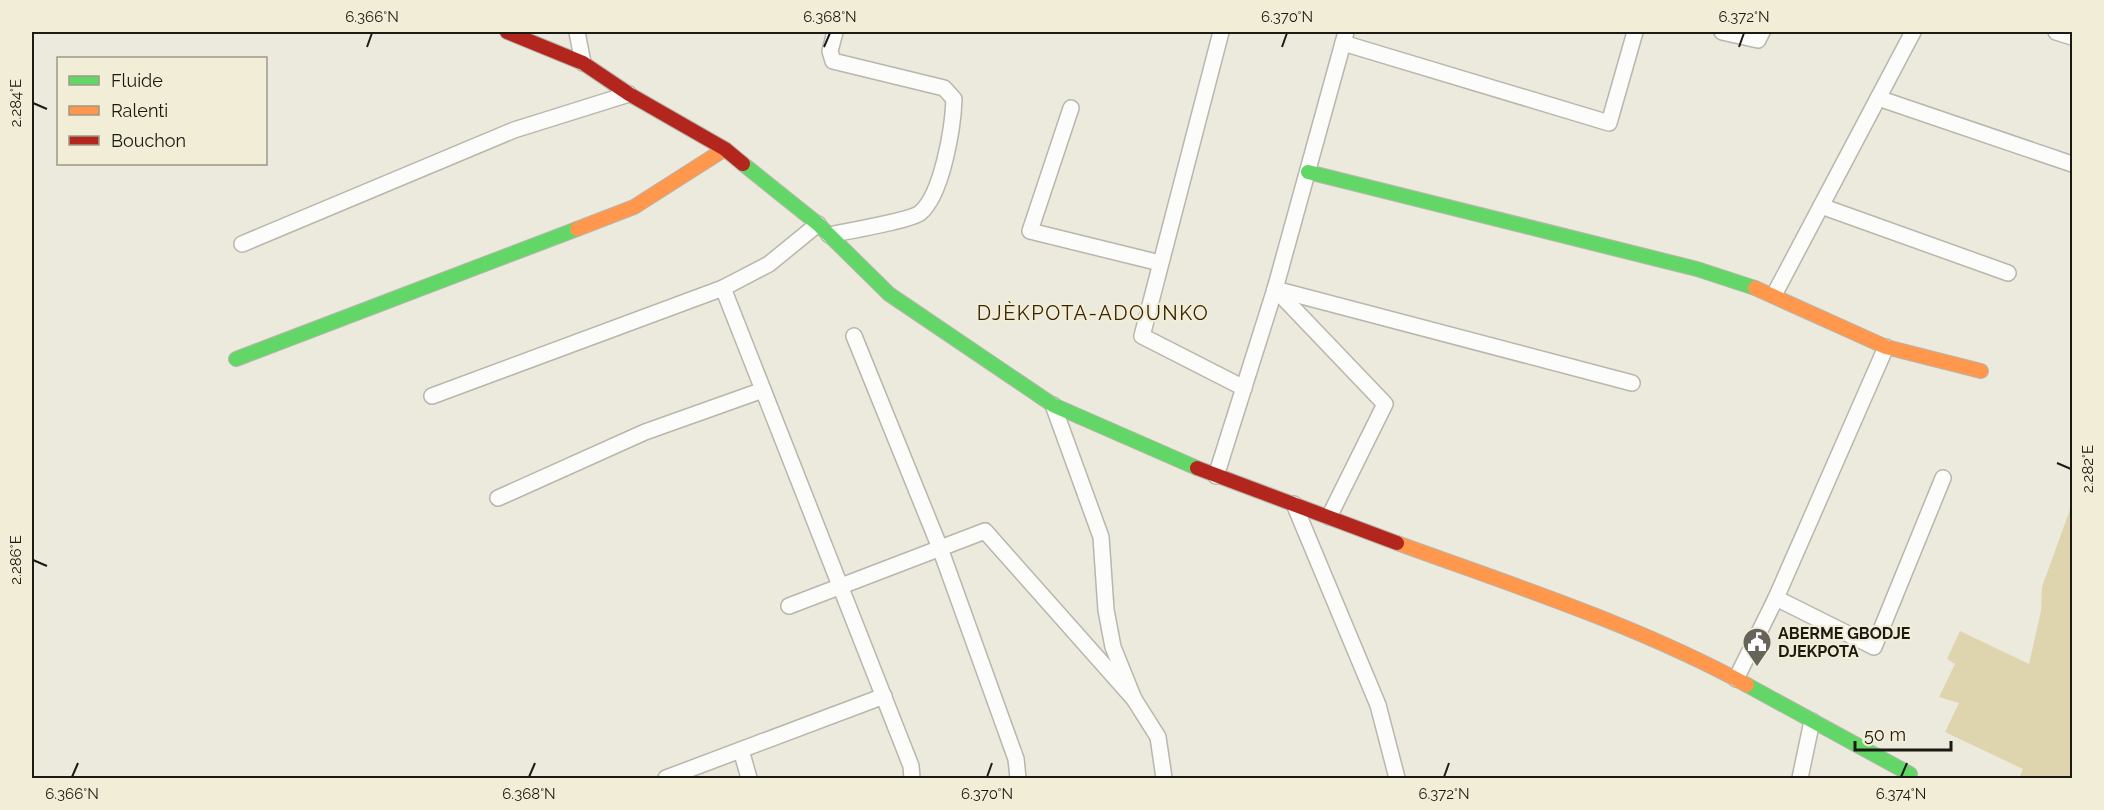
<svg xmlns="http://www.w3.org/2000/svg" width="2104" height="810" viewBox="0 0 2104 810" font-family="Raleway,sans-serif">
	<rect width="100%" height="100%" fill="#ece9dd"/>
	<path fill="#ded5af" d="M2072,504V778H2019L2023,769L1945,732L1959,703L1939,697L1955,664L1947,659L1960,631L2029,664L2041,611L2042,587Z"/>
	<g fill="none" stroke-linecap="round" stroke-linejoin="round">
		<g stroke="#b8b6ad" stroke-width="18">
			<g id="street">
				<path d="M577,32L583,63"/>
				<path d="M1221,32L1142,336L1244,388"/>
				<path d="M1722,32L1758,40L1762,32"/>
				<path d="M2056,32L2072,37"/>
				<path d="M1343,43L1609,123L1635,32"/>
				<path d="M1878,98L2072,164"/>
				<path d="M1071,108L1030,231L1160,263"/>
				<path d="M1821,206L2008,273"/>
				<path d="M829,235C847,231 909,221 920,213C942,195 953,128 954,99L944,88L833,61L830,51L835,32"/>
				<path d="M242,244L514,130L629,94"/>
				<path d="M723,288L911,766L912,778"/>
				<path d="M1275,289L1632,383"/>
				<path d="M1275,289L1385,404L1329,517"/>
				<path d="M1774,295L1913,32"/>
				<path d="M854,336L940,548L1016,759L1018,778"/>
				<path d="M432,396L723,288L769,264L818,224"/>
				<path d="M1053,405L1101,537L1106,610L1113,647L1134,699L1158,737L1164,778"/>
				<path d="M1216,476L1275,289L1346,32"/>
				<path d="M498,498L645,432L763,390"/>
				<path d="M1294,504L1378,705L1397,778"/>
				<path d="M1776,598L1874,647L1943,478"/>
				<path d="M789,606L985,531L1134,699"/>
				<path d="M1736,679L1776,598L1886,347"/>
				<path d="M741,750L749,778"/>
				<path d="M666,778L884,696"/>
				<path d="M1800,778L1812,721"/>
			</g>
		</g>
		<g stroke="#b8b6ad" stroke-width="16">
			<g id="fast">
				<path d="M743,164L818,224L889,294L1053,405L1197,468"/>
				<path d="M1308,172L1697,269L1755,288"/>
				<path d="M236,359L577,229"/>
				<path d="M1747,685L1910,774"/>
			</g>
		</g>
		<g stroke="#b8b6ad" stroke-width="16">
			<g id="slow">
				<path d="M577,229L634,207L725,149"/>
				<path d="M1755,288L1886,347L1981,371"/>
				<path d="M1397,543C1515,586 1637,625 1747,685"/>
			</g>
		</g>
		<g stroke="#b8b6ad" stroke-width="16">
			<g id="jam">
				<path d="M507,32L583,63L629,94L725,149L743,164"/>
				<path d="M1197,468L1397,543"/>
			</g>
		</g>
		<use href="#street" stroke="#fcfcfa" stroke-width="15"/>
		<use href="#fast" stroke="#63d668" stroke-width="14"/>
		<use href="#slow" stroke="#ff974d" stroke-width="14"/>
		<use href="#jam" stroke="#b3261e" stroke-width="14"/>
	</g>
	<path fill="none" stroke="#1c1b13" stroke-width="2" d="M367,47L372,33M824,47L830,33M1282,47L1287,33M1739,47L1744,33M33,103L47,109M2057,463L2071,469M33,560L47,566M72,777L78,763M529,777L535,763M987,777L992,763M1444,777L1449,763M1901,777L1907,763"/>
	<defs>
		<g id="civic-pin" transform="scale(1.5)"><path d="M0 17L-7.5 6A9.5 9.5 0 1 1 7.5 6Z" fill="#65635a" stroke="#f2edd7"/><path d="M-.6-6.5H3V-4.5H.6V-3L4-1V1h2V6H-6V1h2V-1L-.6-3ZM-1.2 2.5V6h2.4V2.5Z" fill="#fff"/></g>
	</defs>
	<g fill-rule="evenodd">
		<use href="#civic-pin" x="1757" y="642"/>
	</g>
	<g text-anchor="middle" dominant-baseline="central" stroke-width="4.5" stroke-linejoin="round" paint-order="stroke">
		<g font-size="16" font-weight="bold" fill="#1c1b13" stroke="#f2edd7" text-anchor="start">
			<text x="1778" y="633">ABERME GBODJE<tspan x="1778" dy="18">DJEKPOTA</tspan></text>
		</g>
		<g font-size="20" letter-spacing="1.5" fill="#3a2500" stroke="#f2edd7">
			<text x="1093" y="313">DJÈKPOTA-ADOUNKO</text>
		</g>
	</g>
	<rect width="2104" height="810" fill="none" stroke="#f2edd7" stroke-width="66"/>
	<rect x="57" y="57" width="210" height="108" fill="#f2edd7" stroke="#9c9989" stroke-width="1.5"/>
	<rect x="69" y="76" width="30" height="9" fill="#63d668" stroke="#9c9989" stroke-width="1.5"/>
	<text x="111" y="87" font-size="18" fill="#1c1b13">Fluide</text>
	<rect x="69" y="106" width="30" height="9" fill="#ff974d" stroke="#9c9989" stroke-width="1.5"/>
	<text x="111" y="117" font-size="18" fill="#1c1b13">Ralenti</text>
	<rect x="69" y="136" width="30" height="9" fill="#b3261e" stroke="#9c9989" stroke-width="1.5"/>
	<text x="111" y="147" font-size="18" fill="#1c1b13">Bouchon</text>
	<path d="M1855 741v9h96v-9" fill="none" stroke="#1c1b13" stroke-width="3"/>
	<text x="1864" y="741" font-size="18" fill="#1c1b13" stroke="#f2edd7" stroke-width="4.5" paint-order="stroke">50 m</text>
	<rect x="33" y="33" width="2038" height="744" fill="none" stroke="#1c1b13" stroke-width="2"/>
	<g font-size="15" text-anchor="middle" fill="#1c1b13">
		<text x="372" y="22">6.366°N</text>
		<text x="830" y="22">6.368°N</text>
		<text x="1287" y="22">6.370°N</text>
		<text x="1744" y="22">6.372°N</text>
		<text transform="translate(16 103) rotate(-90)" y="5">2.284°E</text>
		<text transform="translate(2088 469) rotate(-90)" y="5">2.282°E</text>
		<text transform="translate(16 560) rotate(-90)" y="5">2.286°E</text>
		<text x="72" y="799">6.366°N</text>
		<text x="529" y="799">6.368°N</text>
		<text x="987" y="799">6.370°N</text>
		<text x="1444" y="799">6.372°N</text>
		<text x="1901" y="799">6.374°N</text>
	</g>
</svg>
